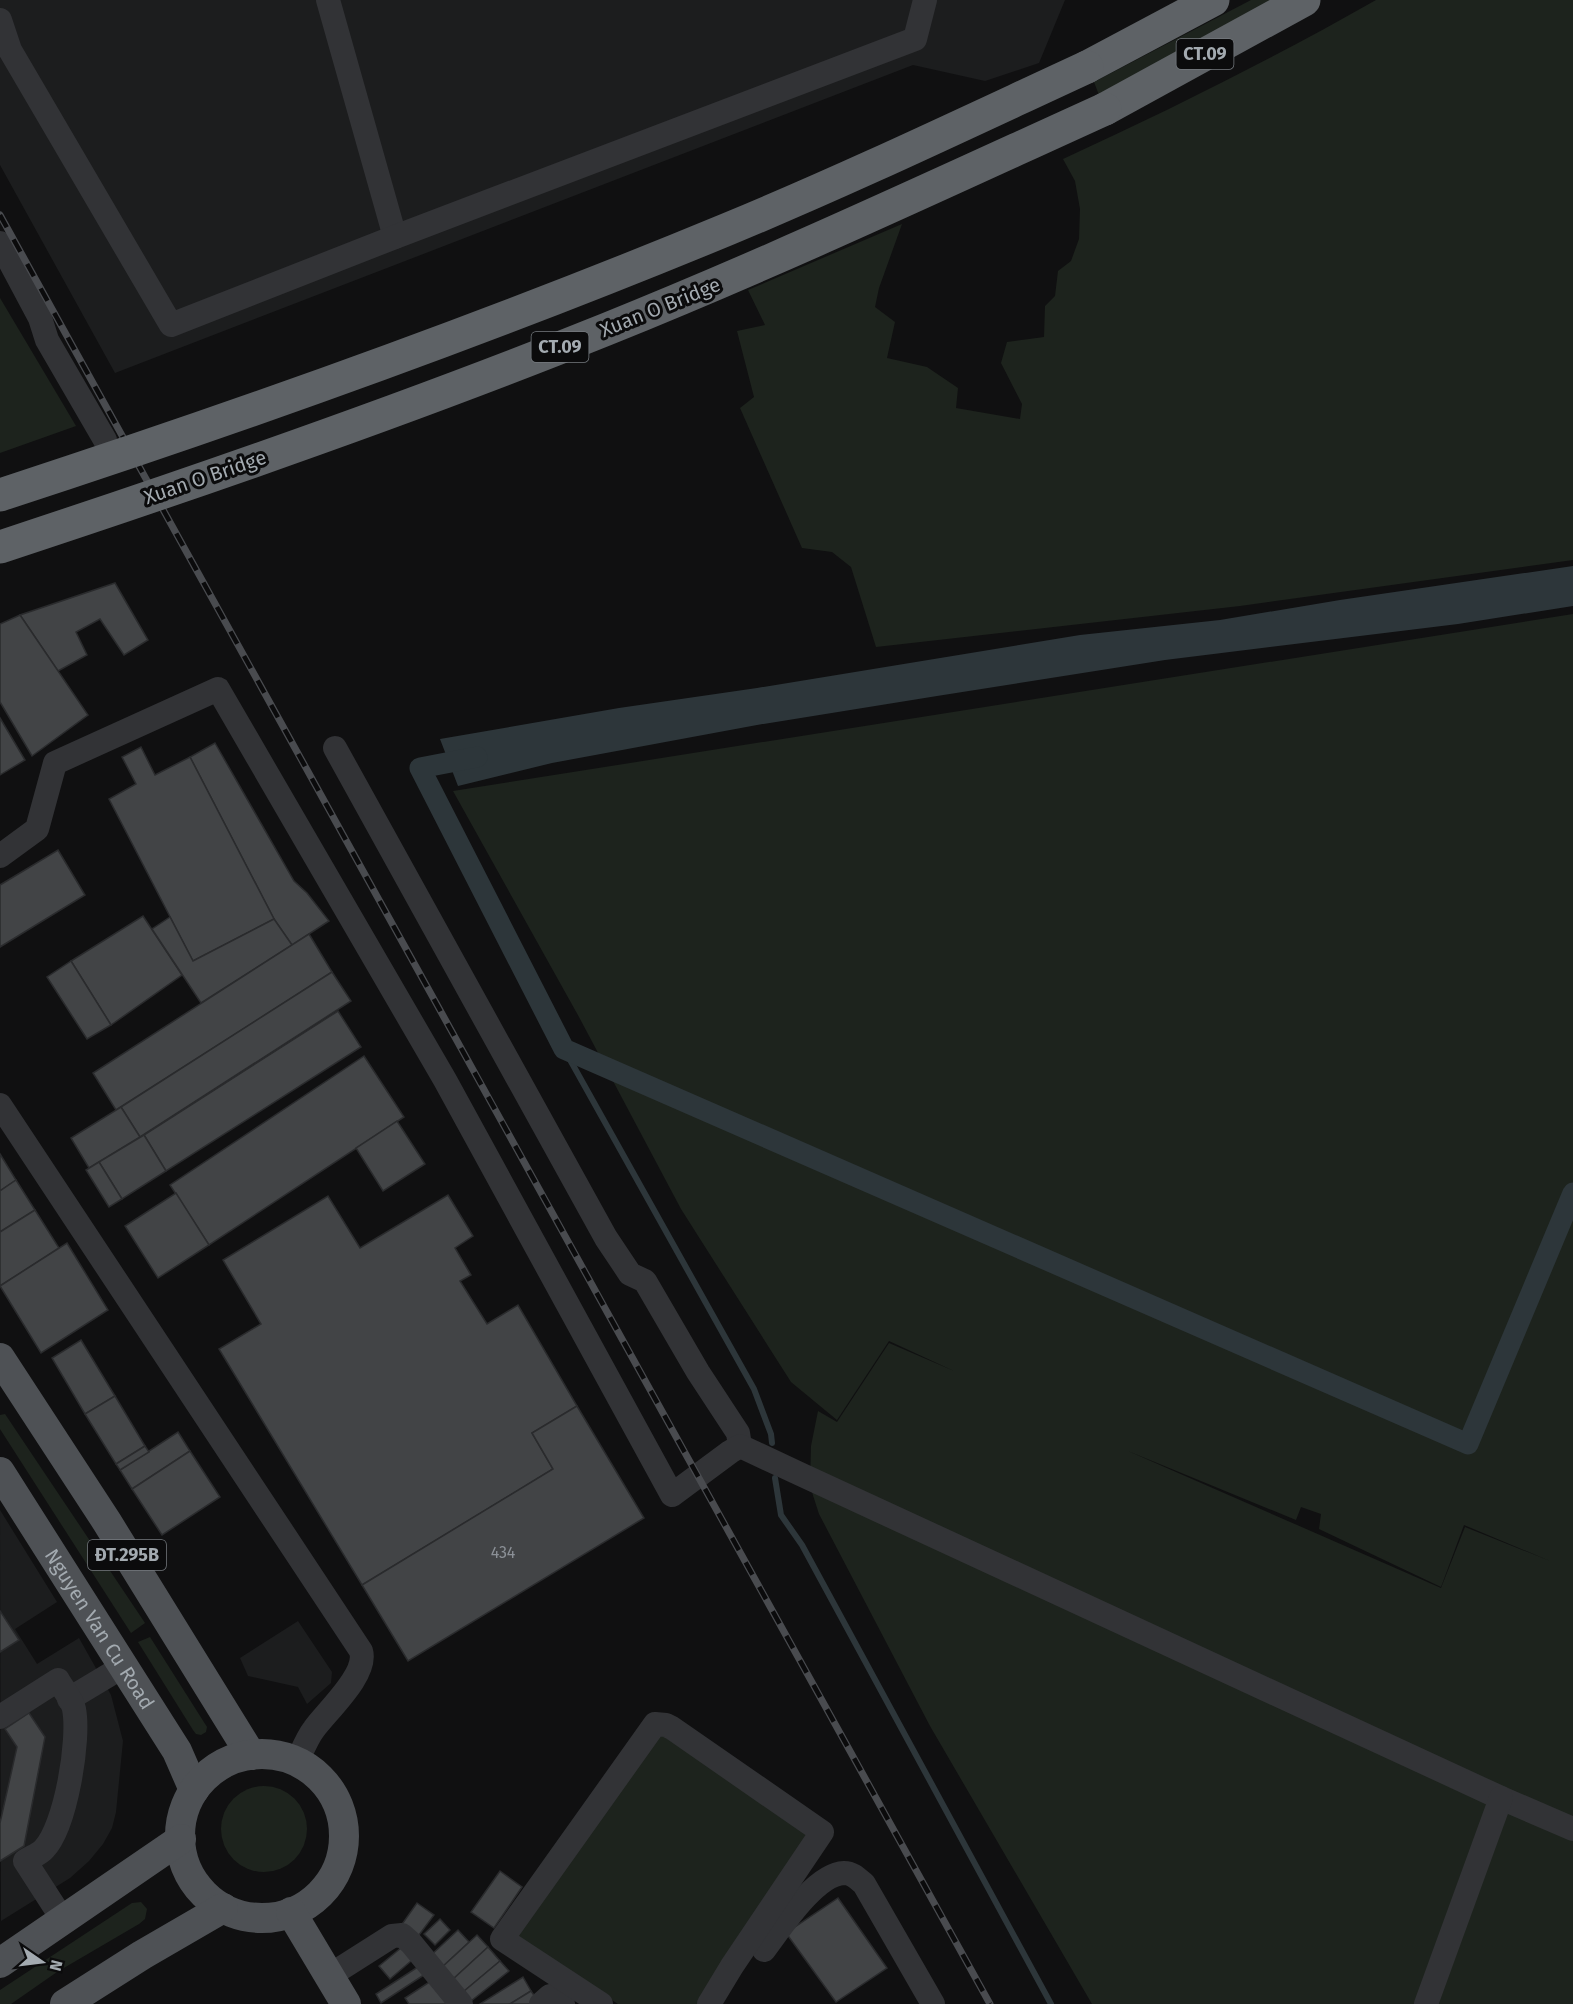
<svg xmlns="http://www.w3.org/2000/svg" width="1573" height="2004" viewBox="0 0 1573 2004" font-family="'Fira Sans',sans-serif">
	<rect width="100%" height="100%" fill="#101011"/>
	<g fill="#1c1d1e">
		<path d="M0,0H1065L1039,63L985,81L913,65L115,373L0,165Z"/>
		<path d="M0,1510L57,1602L15,1629L37,1664L79,1638L111,1695L123,1741L116,1812L112,1828L103,1844L89,1861L70,1878L1,1921Z"/>
		<path d="M298,1621L332,1672L331,1683L307,1704L298,1687L248,1676L240,1658Z"/>
	</g>
	<g fill="#1d231d" fill-rule="evenodd">
		<path d="M1251,0H1276L1099,95L1094,82Z"/>
		<path d="M1376,0H1573V560L1240,606L876,647L851,567L832,552L802,548L740,408L754,397L737,331L765,325L748,290L902,224L879,288L875,307L895,322L887,358L927,367L958,388L956,408L1020,419L1022,404L1001,363L1007,342L1044,337L1045,306L1055,296L1058,271L1071,261L1079,239L1080,209L1075,181L1063,159C1170,110 1274,58 1376,0Z"/>
		<path d="M0,298L76,426L0,453Z"/>
		<path d="M1573,614V2004H1092L930,1726L819,1514L810,1486L811,1446L818,1411L837,1422L889,1343L954,1371L889,1341L837,1420L791,1382L681,1209L579,1017L453,791ZM1128,1451L1296,1520L1301,1507L1321,1514L1319,1529L1441,1587L1464,1525L1550,1561L1465,1527L1441,1588Z"/>
		<path d="M5,1414L145,1623L131,1633L0,1429V1415Z"/>
		<path d="M150,1637L207,1727L206,1732L201,1735L196,1734L193,1730L138,1642Z"/>
		<path d="M658,1732L813,1838L700,2004H618L511,1935Z"/>
		<circle cx="264" cy="1829" r="43"/>
		<path d="M141,1902L147,1909L145,1919L139,1924L57,1972L11,2004H0V1990L132,1903Z"/>
	</g>
	<path fill="#2d363a" d="M1573,566V606L1458,624L1165,660L937,696L757,725L552,763L458,786L440,739L619,708L757,688L1080,635L1220,620L1340,600Z"/>
	<g fill="none" stroke-linecap="round" stroke-linejoin="round">
		<g stroke="#2d363a" stroke-width="6">
			<path d="M564,1049L754,1389L771,1434L772,1443"/>
			<path d="M775,1478L781,1515L802,1545L1051,2004"/>
		</g>
		<path stroke="#2d363a" stroke-width="21" d="M477,757L420,768L564,1049L1468,1444L1573,1193"/>
	</g>
	<g fill="#424446" stroke="#2a2b2d" stroke-width="1.5">
		<path d="M115,583L148,640L124,655L100,619L76,632L87,655L58,671L20,615Z"/>
		<path d="M20,615L88,715L32,756L0,702V624Z"/>
		<path d="M0,718L25,760L0,775Z"/>
		<path d="M215,743L294,881L307,893L329,921L292,945L274,919L190,757Z"/>
		<path d="M141,747L155,775L190,757L274,919L193,961L109,799L136,784L122,757Z"/>
		<path d="M58,850L85,895L0,947V885Z"/>
		<path d="M143,916L182,975L111,1025L71,961Z"/>
		<path d="M170,917L193,961L274,919L292,945L201,1003L152,929Z"/>
		<path d="M309,934L332,972L116,1110L93,1073Z"/>
		<path d="M71,961L111,1025L87,1039L47,977Z"/>
		<path d="M332,972L351,1001L140,1137L121,1107Z"/>
		<path d="M338,1011L361,1047L166,1171L144,1135Z"/>
		<path d="M364,1056L404,1117L209,1245L170,1185Z"/>
		<path d="M121,1107L140,1137L89,1168L71,1138Z"/>
		<path d="M397,1121L425,1164L383,1191L356,1148Z"/>
		<path d="M144,1135L166,1171L122,1199L99,1162Z"/>
		<path d="M0,1154L16,1180L0,1191Z"/>
		<path d="M99,1162L122,1199L109,1207L86,1170Z"/>
		<path d="M16,1180L35,1210L0,1232V1191Z"/>
		<path d="M176,1193L209,1245L158,1278L125,1226Z"/>
		<path d="M448,1195L473,1236L455,1248L471,1275L460,1281L487,1324L518,1305L577,1406L532,1433L553,1469L362,1585L219,1349L261,1324L223,1260L328,1196L360,1248Z"/>
		<path d="M35,1210L59,1248L0,1286V1232Z"/>
		<path d="M67,1243L108,1310L41,1353L0,1286Z"/>
		<path d="M81,1340L115,1396L85,1414L52,1358Z"/>
		<path d="M115,1396L145,1446L116,1464L85,1414Z"/>
		<path d="M577,1406L644,1518L408,1661L362,1585L553,1469L532,1433Z"/>
		<path d="M178,1432L190,1451L132,1489L120,1470Z"/>
		<path d="M145,1446L149,1452L120,1470L116,1464Z"/>
		<path d="M190,1451L220,1497L162,1535L132,1489Z"/>
		<path d="M0,1611L19,1640L0,1652Z"/>
		<path d="M29,1713L45,1737L24,1846L0,1861V1823L17,1747L5,1729Z"/>
		<path d="M500,1871L522,1887L494,1928L471,1912Z"/>
		<path d="M838,1898L887,1968L836,2002L786,1933Z"/>
		<path d="M417,1903L434,1915L416,1939L400,1927Z"/>
		<path d="M440,1919L450,1930L435,1945L424,1934Z"/>
		<path d="M458,1930L469,1942L439,1970L428,1958Z"/>
		<path d="M477,1935L488,1947L451,1981L440,1969Z"/>
		<path d="M407,1943L418,1955L390,1979L379,1966Z"/>
		<path d="M488,1947L500,1961L463,1992L451,1981Z"/>
		<path d="M500,1961L509,1971L471,2001L463,1992Z"/>
		<path d="M424,1963L430,1971L381,2003L376,1994Z"/>
		<path d="M437,1977L451,2000L445,2004H409L405,1998Z"/>
		<path d="M523,1977L531,1991L510,2004H480Z"/>
		<path d="M531,1991L540,2004H510Z"/>
	</g>
	<g fill="none" stroke-linecap="round" stroke-linejoin="round">
		<g stroke="#323336" stroke-width="24">
			<path d="M328,0L395,237"/>
			<path d="M0,20L10,50L171,325L395,237L915,39L925,0"/>
			<path d="M0,243L40,318L47,340L105,440"/>
			<path d="M335,748L606,1238L630,1274L645,1281L698,1372L738,1433L740,1446"/>
			<path d="M0,856L37,829L55,763L218,689L445,1080L672,1495L730,1452L740,1446L800,1474L1501,1798L1573,1829"/>
			<path d="M0,1105L361,1651C368,1674 328,1710 314,1729C307,1738 302,1751 297,1762"/>
			<path d="M69,1699L124,1666"/>
			<path d="M0,1717L58,1680C63,1689 72,1699 74,1709C80,1739 66,1826 44,1849C40,1854 31,1857 25,1861L63,1920"/>
			<path d="M764,1950C780,1929 815,1874 844,1873C853,1873 858,1879 864,1884L933,2004"/>
			<path d="M329,1976L392,1936L402,1935L411,1943L461,2004"/>
			<path d="M541,2004L550,1996L563,2004"/>
			<path d="M601,2004L502,1939L655,1724L666,1725L672,1728L822,1832L732,1966L709,2004"/>
			<path d="M1426,2004L1501,1798"/>
		</g>
		<g stroke="#4e5155" stroke-width="30">
			<path d="M0,1358L107,1522L251,1755"/>
			<path id="s1" d="M0,1472L177,1751L194,1790"/>
			<circle cx="262" cy="1836" r="82"/>
			<path d="M291,1912L346,2004"/>
			<path d="M0,1963L181,1839"/>
			<path d="M65,2004L142,1955L223,1908"/>
		</g>
		<g stroke="#5e6266" stroke-width="33">
			<path d="M1087,67L1213,0"/>
			<path d="M1105,109L1304,0"/>
		</g>
		<g stroke="#494b4f" stroke-width="7">
			<path id="rail" d="M0,215L990,2004"/>
		</g>
		<use href="#rail" stroke="#0b0b0c" stroke-width="4.5" stroke-dasharray="14" stroke-linecap="butt"/>
		<g stroke="#5e6266" stroke-width="33">
			<path d="M0,495C246,415 489,328 728,229C849,179 968,122 1087,67"/>
			<path d="M0,547C204,480 408,409 607,329C776,261 940,184 1105,109"/>
		</g>
	</g>
	<g text-anchor="middle" dominant-baseline="central" stroke-width="6" stroke-linejoin="round" paint-order="stroke">
		<g font-size="16" fill="#8b9096">
			<text x="503" y="1552">434</text>
		</g>
		<g fill="#0b0b0c" stroke="#757a7f" stroke-width="1.5">
			<rect x="1176.5" y="39" width="57" height="30" rx="4.5"/>
			<rect x="531.5" y="332" width="57" height="30" rx="4.5"/>
			<rect x="88" y="1540" width="78" height="30" rx="4.5"/>
		</g>
		<g font-size="18" font-weight="bold" fill="#a3aab0">
			<text x="1205" y="54">CT.09</text>
			<text x="560" y="347">CT.09</text>
			<text x="127" y="1555">ĐT.295B</text>
		</g>
		<g font-size="20" fill="#a3aab0" stroke="#0b0b0c">
			<text transform="translate(660 307) rotate(-22)">Xuan O Bridge</text>
			<text transform="translate(205 477) rotate(-19)">Xuan O Bridge</text>
			<text stroke="none"><textPath href="#s1" startOffset="186">Nguyen Van Cu Road</textPath></text>
		</g>
	</g>
	<g transform="translate(42 1962) rotate(104)" stroke="#0b0b0c" stroke-width="4.5" paint-order="stroke">
	<path d="M0-4.5L10 22L0 15L-10 22Z" fill="#a3aab0"/>
	<text y="-9" font-size="16" font-weight="bold" text-anchor="middle" fill="#a3aab0">N</text>
	</g>
</svg>
